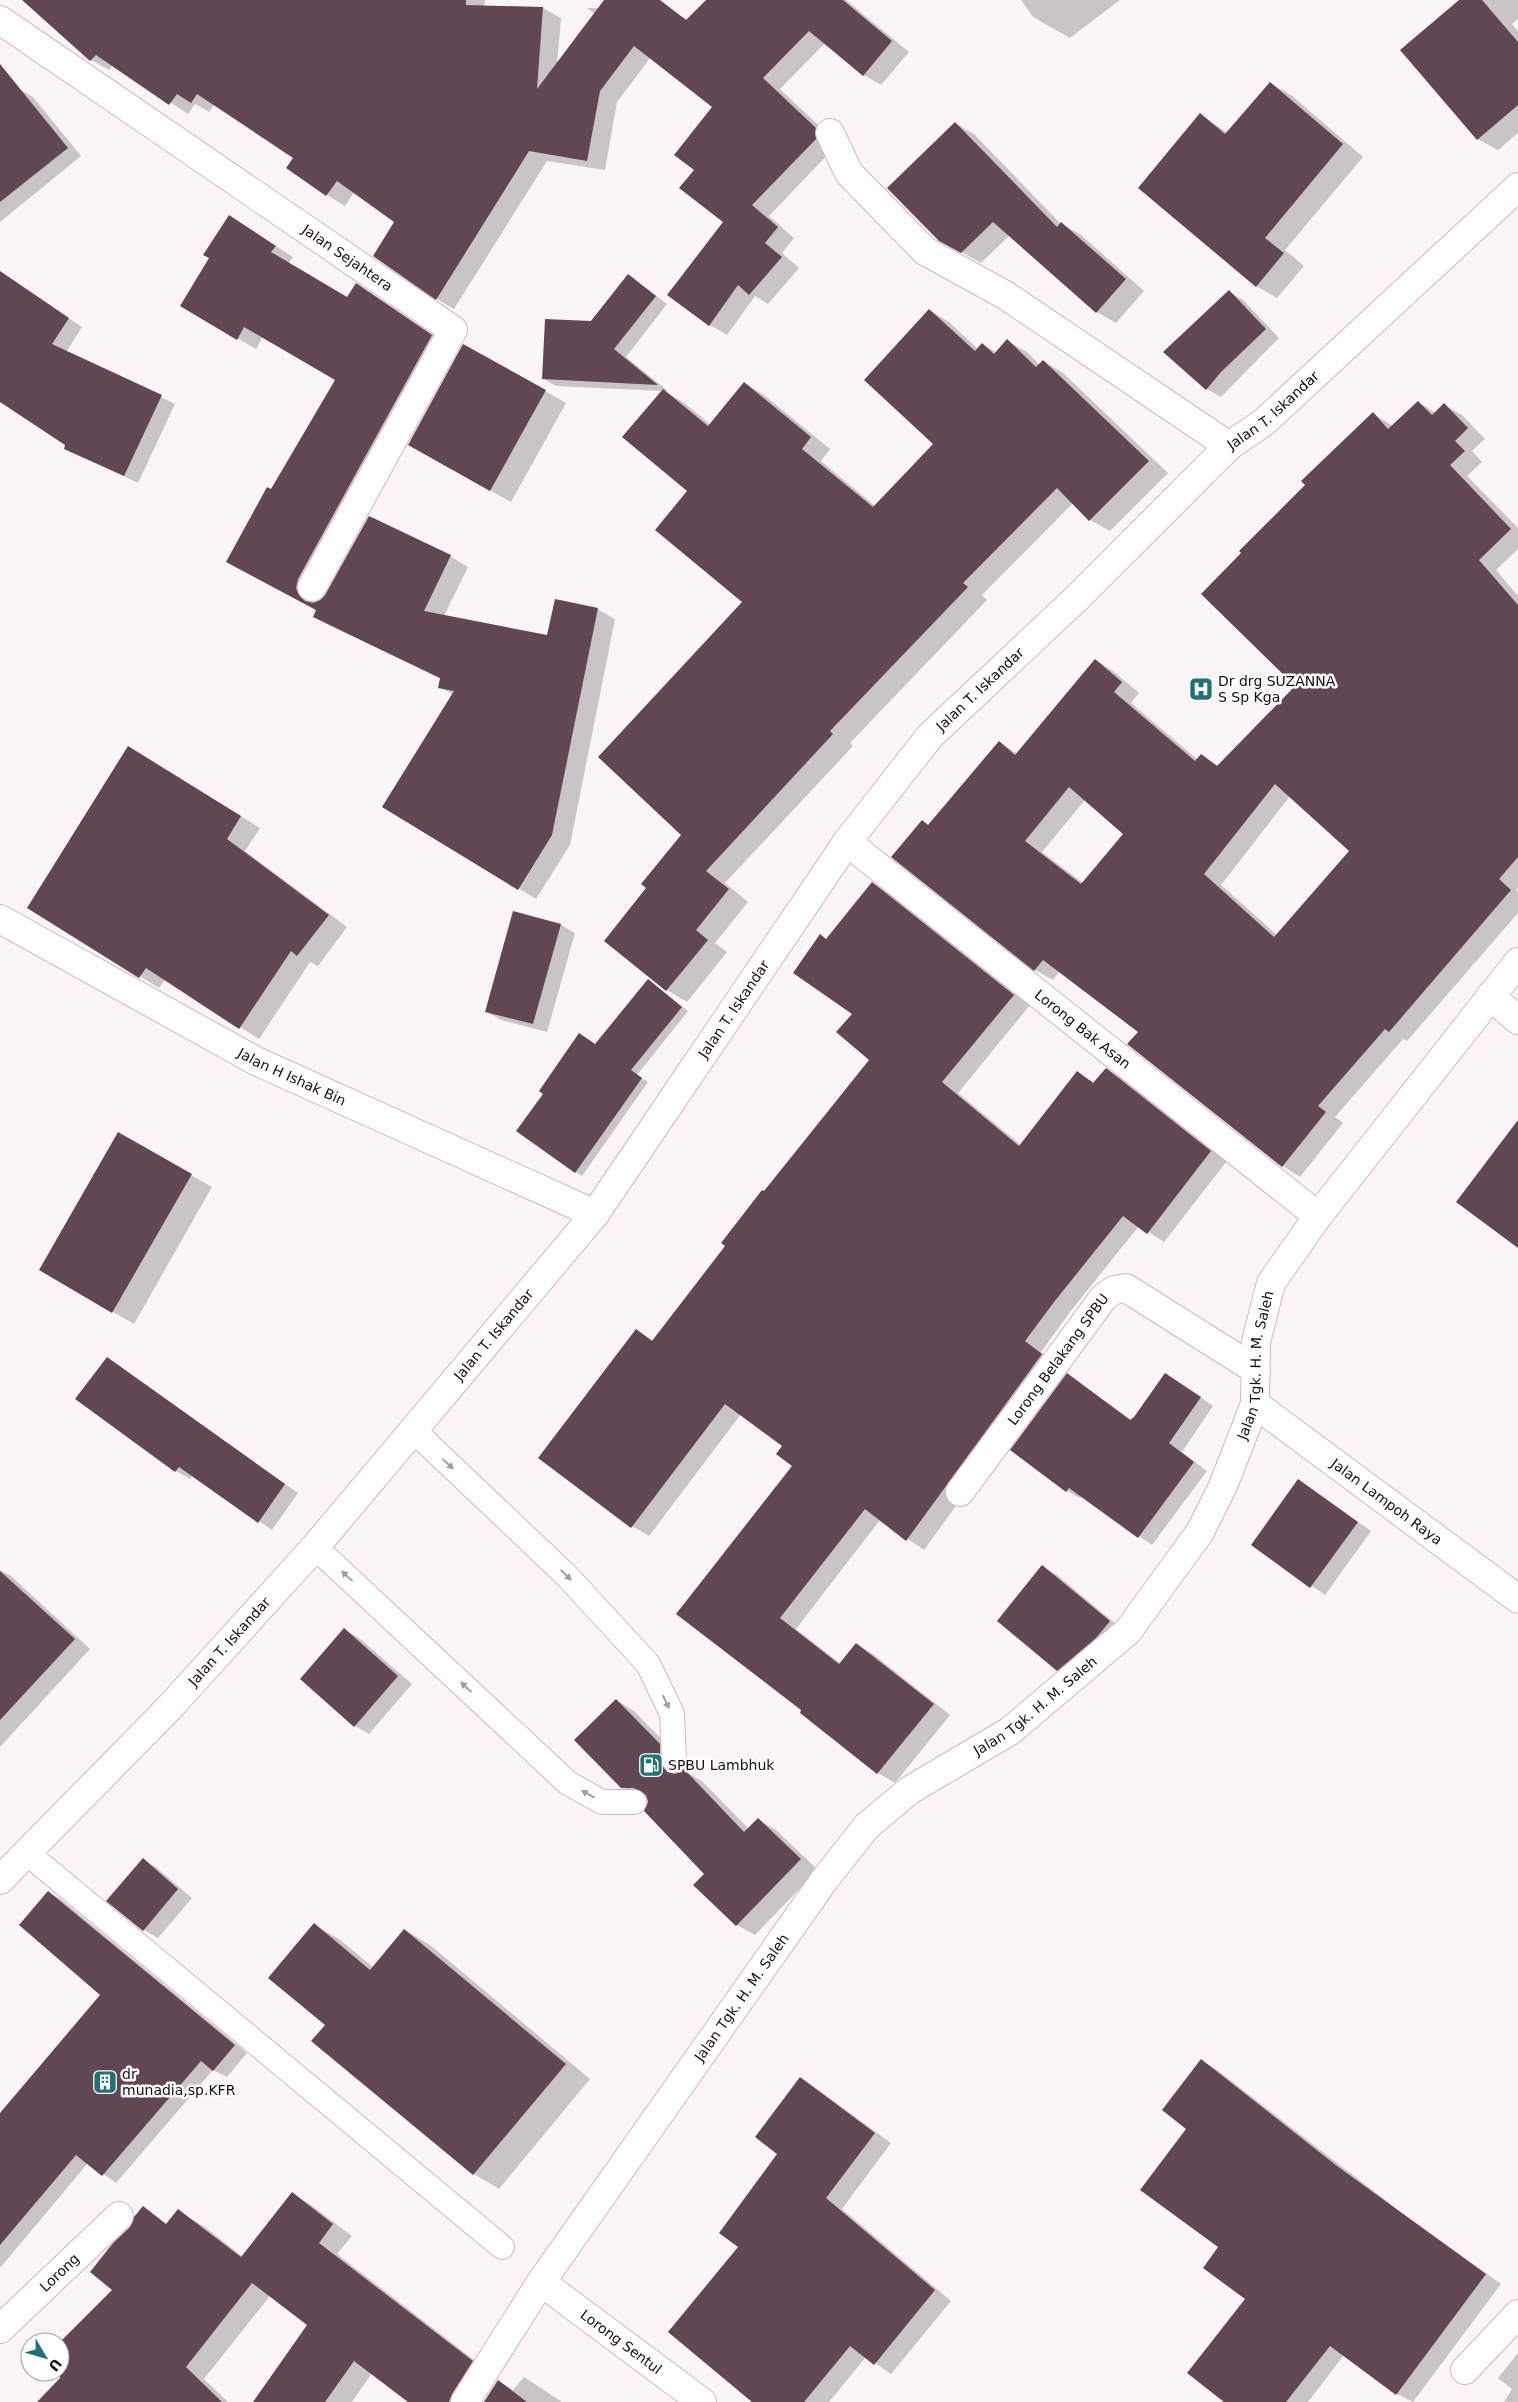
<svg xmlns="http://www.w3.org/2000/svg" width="1518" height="2402" viewBox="0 0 1518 2402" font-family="'DejaVu Sans',sans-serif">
	<rect width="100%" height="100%" fill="#fcf5f8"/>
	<g fill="#0003" fill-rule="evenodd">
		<path d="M24,0H485L484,7L543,8L561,18L557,64L595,14L587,8L671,10L688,20L708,0H846L909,52L881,85L864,75L825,43L780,89L833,139V149L769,216L794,238L782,253L799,268L768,304L755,296L727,335L710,325L725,222L695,170L714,107L650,58L617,102L605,170L547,161L454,309L437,299L396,221L354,192L345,206L327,195L288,167L294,158L215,104L209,112L195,104L188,114L113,65L109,70L91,60Z"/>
		<path d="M1021,0H1120L1070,38L1033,17Z"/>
		<path d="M1459,0H1518V19L1512,24L1518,31V133L1498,150L1478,139Z"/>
		<path d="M1270,83L1291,95L1363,157L1285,250L1304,266L1277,298L1256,286L1200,115L1228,133Z"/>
		<path d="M19,89L33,97L81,156L0,222V104Z"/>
		<path d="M955,123L974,134L1061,224L1080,234L1144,291L1116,323L1097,312L1010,235L981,263L940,240Z"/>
		<path d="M230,217L293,257L288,264L348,299L357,284L450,346L314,599L315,603L450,556L468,567L444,616L548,636L597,609L615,619L570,845L536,899L384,806L452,694L440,687L441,679L333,627L315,617L318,610L246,571L271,491L336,380L263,336L256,349L182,306L211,258Z"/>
		<path d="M0,272L82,327L66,352L175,404L138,483L65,448L67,445L0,401Z"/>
		<path d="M628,275L667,304L626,357L668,391H664L683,402L711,425L744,383L764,395L830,449L821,461L875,506L935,443L929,310L949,322L978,349L982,344L996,352L1007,341L1027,352L1040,365L1043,361L1063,373L1168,473L1110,531L1090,520L1073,503L982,595L987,600L850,743L853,746L725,883L748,902L715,943L727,952L687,1002L667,990L606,941L648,888L682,835L744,601L689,491L662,391L556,386L544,379Z"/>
		<path d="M1229,292L1243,300L1279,338L1221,397L1207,389Z"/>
		<path d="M464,345L566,403L511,502L430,456Z"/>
		<path d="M1418,402L1436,413L1444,405L1462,415L1485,439L1472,451L1482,462L1467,476L1518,528V549L1496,570L1518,596V888L1516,890L1518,892V913L1407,1041L1403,1039L1335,1117L1343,1123L1300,1177L1283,1166L1129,1044L1140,1031L1060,971L1053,980L1035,970L893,857L922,821L929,825L999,742L1018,754L1095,660L1113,671L1139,693L1131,703L1198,760L1201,756L1219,766L1297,686L1306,485L1373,414L1393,426ZM1290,796L1351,851L1277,935L1221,885ZM1085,800L1125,833L1083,883L1042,852Z"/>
		<path d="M148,759L260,828L245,851L347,927L318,966L310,962L259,1039L165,979L159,988L29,907Z"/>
		<path d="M872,883L889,893L1030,1005L958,1093L1021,1145L1078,1073L1095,1083L1107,1069L1123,1079L1227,1161L1164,1242L1139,1226L1070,1312L1041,1352L1058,1365L924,1550L880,1520L796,1629L841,1664L856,1644L873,1654L950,1715L895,1783L878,1773L801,1712L803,1710L678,1614L794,1466L784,1446L741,1414L649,1536L632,1526L636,1330L654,1341L727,1246L764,1193L871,1060L827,940Z"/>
		<path d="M561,925L575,933L547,1032L501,1020L487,1012Z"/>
		<path d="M648,980L688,1011L637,1075L648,1082L582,1176L576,1172L545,1094L580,1034L596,1045Z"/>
		<path d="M119,1134L212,1187L134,1324L40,1270Z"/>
		<path d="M107,1358L298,1493L272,1530L193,1475L190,1479L176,1471Z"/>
		<path d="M1068,1375L1132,1420L1178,1382L1213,1406L1182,1452L1207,1471L1152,1545L1082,1496L1080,1498L1067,1491Z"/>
		<path d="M1299,1481L1371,1531L1325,1595L1253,1545Z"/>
		<path d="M1043,1567L1057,1575L1123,1630L1072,1678L1058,1670Z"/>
		<path d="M0,1570L11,1576L90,1649L0,1747Z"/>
		<path d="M345,1630L359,1638L412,1684L369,1734L355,1726Z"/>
		<path d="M616,1700L634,1711L678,1756V1773L684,1771L702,1781L749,1829L758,1820L776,1830L818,1870L755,1935L737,1925L706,1874L649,1803L648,1798H641L622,1787Z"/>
		<path d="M143,1860L157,1868L192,1898L158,1938L144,1930L108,1901Z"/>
		<path d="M48,1892L62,1900L247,2053L227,2077L213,2070L116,2183L88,2163L0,2268V2115L102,1995Z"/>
		<path d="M314,1925L339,1939L374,1968L405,1930L430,1945L590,2079L499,2189L474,2174L326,2025Z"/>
		<path d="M1202,2061L1217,2070L1402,2213L1501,2284L1413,2402L1397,2394L1344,2355L1308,2402H1226L1247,2298L1220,2247L1187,2129Z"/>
		<path d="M801,2079L817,2089L891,2143L842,2209L951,2301L891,2374L866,2357L829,2402H754L740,2247L779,2154Z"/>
		<path d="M292,2194L311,2205L352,2236L337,2254L491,2373L474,2402H410L372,2373L352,2402H255L308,2324L270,2296L204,2379L228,2402H39L69,2370L60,2361V2344L186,2216L205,2227L243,2257Z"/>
		<path d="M1518,2353V2402H1504L1512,2389L1498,2378Z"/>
		<path d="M524,2377L562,2402H484L498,2381L513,2390Z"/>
	</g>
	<g fill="#614654" fill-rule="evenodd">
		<path d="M22,0H466V5L543,7L537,89L604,0H660L686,20L706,0H843L892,41L863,76L809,31L763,78L816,128V139L752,205L778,227L765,243L782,257L749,295L738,285L709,326L667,295L723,222L679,188L694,170L674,155L712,107L634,46L600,91L587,161L529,151L436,300L373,256L394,222L337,181L326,196L286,168L293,158L197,94L191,103L177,94L169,105L96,55L90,61Z"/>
		<path d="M1459,0H1482L1518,42V105L1477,140L1400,50Z"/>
		<path d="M0,64L68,148L0,202Z"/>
		<path d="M1270,82L1343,144L1265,238L1284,253L1256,287L1138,188L1200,113L1225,134Z"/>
		<path d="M955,122L1057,227L1061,222L1126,279L1096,313L993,222L961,253L939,241L887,188Z"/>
		<path d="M229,215L276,246L271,252L347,297L356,283L432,335L298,579L296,588L299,595L305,601L313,603L320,600L325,595L369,516L451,555L424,611L547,635L555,599L598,608L552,835L518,890L382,807L454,691L438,688L440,678L313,617L316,610L226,562L267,487L271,489L335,380L244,327L237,340L180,306L209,258L203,255Z"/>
		<path d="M0,271L69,318L52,344L162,395L124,476L64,449L65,445L0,402Z"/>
		<path d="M628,274L656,296L614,349L658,385L542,379L545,319L591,321Z"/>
		<path d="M1229,290L1266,329L1221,372L1206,390L1163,352Z"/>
		<path d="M929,309L975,351L982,343L994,354L1007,339L1036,367L1043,360L1149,461L1089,521L1057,488L963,583L968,587L830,731L833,734L706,871L729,889L696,930L708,940L666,991L604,941L646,888L641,884L681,835L598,757L742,602L655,530L687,491L622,437L663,389L708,426L744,382L811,437L802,449L873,507L933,444L864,380Z"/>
		<path d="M463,344L546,390L490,491L408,445Z"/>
		<path d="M1418,401L1432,415L1444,403L1468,428L1455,441L1465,451L1450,465L1511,529L1479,560L1518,605V857L1499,879L1511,890L1389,1032L1385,1029L1318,1106L1326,1112L1282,1167L1127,1044L1138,1032L1043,960L1034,971L891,857L922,820L928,825L999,741L1015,755L1095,659L1122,682L1114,692L1195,761L1201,754L1217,766L1295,686L1201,594L1241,553L1239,551L1305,485L1301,481L1373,412L1388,429ZM1275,784L1349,851L1274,937L1204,874ZM1069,787L1123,834L1081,884L1025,841Z"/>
		<path d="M128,746L241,816L227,839L329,915L297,956L291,951L239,1029L146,968L139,978L27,908Z"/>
		<path d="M872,882L1014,995L942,1082L1019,1146L1077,1071L1093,1083L1106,1068L1211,1151L1147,1234L1123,1216L1054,1302L1025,1341L1042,1354L906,1541L865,1509L780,1618L839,1664L856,1643L934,1704L877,1774L800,1713L801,1710L676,1614L792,1466L776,1454L782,1446L725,1404L631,1528L538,1458L636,1329L652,1341L725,1246L721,1243L762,1190L764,1191L869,1060L836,1032L852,1014L793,973L820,934L826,939Z"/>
		<path d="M513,911L561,924L533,1024L485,1012Z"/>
		<path d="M648,979L682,1007L631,1070L642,1078L575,1173L516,1131L543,1094L539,1091L579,1033L595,1044Z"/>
		<path d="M1518,1120V1248L1456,1202Z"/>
		<path d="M118,1132L192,1174L112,1313L39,1270Z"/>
		<path d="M107,1357L285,1484L258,1523L179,1467L175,1472L75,1399Z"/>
		<path d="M1067,1373L1130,1420L1134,1417L1165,1373L1201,1397L1169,1443L1194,1462L1138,1538L1069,1488L1066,1492L1010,1450Z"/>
		<path d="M1298,1479L1358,1522L1310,1588L1251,1545Z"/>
		<path d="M1042,1565L1110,1621L1096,1638L1057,1671L997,1621Z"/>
		<path d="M0,1571L75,1639L0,1720Z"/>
		<path d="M344,1628L398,1676L354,1727L300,1679Z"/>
		<path d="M616,1699L660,1744V1761L667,1772L675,1774L684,1769L744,1832L758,1818L801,1859L736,1926L693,1885L704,1874L644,1811L648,1802L646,1795L634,1788H621L574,1740Z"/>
		<path d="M143,1858L178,1889L143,1931L106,1901Z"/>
		<path d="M48,1891L235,2045L213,2071L201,2061L102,2176L76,2155L0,2245V2113L100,1995L19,1925Z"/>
		<path d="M314,1923L370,1970L404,1929L566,2064L473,2175L311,2041L325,2025L268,1978Z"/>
		<path d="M1201,2059L1337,2166L1486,2274L1396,2395L1330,2346L1286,2402H1224L1187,2373L1245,2299L1203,2268L1218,2247L1140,2190L1186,2129L1162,2110Z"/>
		<path d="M800,2077L875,2133L826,2198L935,2290L874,2365L850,2346L804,2402H752L668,2332L738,2247L719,2233L777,2154L755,2137Z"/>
		<path d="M292,2192L333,2224L319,2243L473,2361L452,2394L449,2402H408L354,2361L325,2402H253L307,2325L252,2283L186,2367L222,2402H37L60,2378V2342L112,2290L90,2272L113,2243L130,2227L134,2217L143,2206L166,2224L178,2209L241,2257Z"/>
		<path d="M498,2380L527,2402H484Z"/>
	</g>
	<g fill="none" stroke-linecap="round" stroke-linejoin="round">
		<g stroke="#d5b5c5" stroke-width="26">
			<g id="lane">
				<path d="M413,1430L567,1576L648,1664L672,1714L674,1760"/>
				<path d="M315,1547L568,1783L602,1802H634"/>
				<path d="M27,1853L502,2247"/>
			</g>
		</g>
		<g stroke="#d5b5c5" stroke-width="30">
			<g id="street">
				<path id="s1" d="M0,20L453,330L312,587"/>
				<path d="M830,133L849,173L925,251L1005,295L1229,446"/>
				<path id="s2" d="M847,842L1318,1216"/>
				<path id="s3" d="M0,919L256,1061L595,1214"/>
				<path d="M1490,996L1518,1020"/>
				<path id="s4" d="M1255,1404L1518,1599"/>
				<path id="s5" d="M960,1492L1104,1297L1114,1290L1126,1288L1256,1370"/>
				<path id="s6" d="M541,2282L702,2402"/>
				<path id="s7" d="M0,2329L119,2216"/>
				<path d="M1465,2370L1518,2314"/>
				<path id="s8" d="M465,2402L541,2282L825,1879L867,1826L910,1790L1010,1731L1128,1631L1200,1532L1223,1486L1255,1404L1256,1342L1271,1283L1318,1216L1518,962"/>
			</g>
		</g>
		<g stroke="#d5b5c5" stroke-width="30">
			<g id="secondary">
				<path id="s9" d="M0,1880L169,1708L315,1547L595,1214L847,842L930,736L1078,597L1229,446L1264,422L1518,187"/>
			</g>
		</g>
		<use href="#lane" stroke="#fff" stroke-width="24"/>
		<use href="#street" stroke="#fff" stroke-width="28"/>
		<use href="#secondary" stroke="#fff" stroke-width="28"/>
	</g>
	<defs><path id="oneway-solid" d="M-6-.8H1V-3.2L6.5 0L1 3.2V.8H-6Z" transform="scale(1.25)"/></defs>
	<g fill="#a29ea0">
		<use href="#oneway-solid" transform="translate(448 1464) rotate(43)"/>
		<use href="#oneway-solid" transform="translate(566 1575) rotate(45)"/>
		<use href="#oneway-solid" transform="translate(347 1576) rotate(-137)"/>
		<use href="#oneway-solid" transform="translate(466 1687) rotate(-137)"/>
		<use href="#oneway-solid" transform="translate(666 1702) rotate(65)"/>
		<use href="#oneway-solid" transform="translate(588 1794) rotate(-151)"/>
	</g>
	<defs>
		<g id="hospital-square" transform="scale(1.25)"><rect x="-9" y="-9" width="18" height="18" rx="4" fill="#257074" stroke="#fff"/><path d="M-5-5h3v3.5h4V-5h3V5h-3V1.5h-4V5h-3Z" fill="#fff"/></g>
		<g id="fuel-square" transform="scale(1.25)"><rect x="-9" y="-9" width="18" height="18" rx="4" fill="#257074" stroke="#fff"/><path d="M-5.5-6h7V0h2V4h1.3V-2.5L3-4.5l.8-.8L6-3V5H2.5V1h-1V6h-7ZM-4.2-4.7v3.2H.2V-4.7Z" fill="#fff"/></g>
		<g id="building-square" transform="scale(1.25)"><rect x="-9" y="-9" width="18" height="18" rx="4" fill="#257074" stroke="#fff"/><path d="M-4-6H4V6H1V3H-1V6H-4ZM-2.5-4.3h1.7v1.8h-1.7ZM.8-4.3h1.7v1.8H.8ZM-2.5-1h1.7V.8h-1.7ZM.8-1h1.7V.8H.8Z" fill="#fff"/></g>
	</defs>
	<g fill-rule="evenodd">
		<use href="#hospital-square" x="1201" y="689"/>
		<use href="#fuel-square" x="651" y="1765"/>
		<use href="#building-square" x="105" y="2082"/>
	</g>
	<g text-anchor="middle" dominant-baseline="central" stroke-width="5" stroke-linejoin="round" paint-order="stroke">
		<g font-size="14" fill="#170c12" stroke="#fff">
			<text stroke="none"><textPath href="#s1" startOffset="421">Jalan Sejahtera</textPath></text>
			<text stroke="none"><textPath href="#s9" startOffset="1951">Jalan T. Iskandar</textPath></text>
			<text stroke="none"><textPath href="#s9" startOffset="1546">Jalan T. Iskandar</textPath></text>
			<text stroke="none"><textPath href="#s9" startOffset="1141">Jalan T. Iskandar</textPath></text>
			<text stroke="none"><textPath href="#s2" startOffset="301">Lorong Bak Asan</textPath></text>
			<text stroke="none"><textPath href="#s3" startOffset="332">Jalan H Ishak Bin</textPath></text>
			<text stroke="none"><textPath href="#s9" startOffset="736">Jalan T. Iskandar</textPath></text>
			<text stroke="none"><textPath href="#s5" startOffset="165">Lorong Belakang SPBU</textPath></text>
			<text stroke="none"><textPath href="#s8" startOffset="1330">Jalan Tgk. H. M. Saleh</textPath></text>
			<text stroke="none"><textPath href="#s4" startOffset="164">Jalan Lampoh Raya</textPath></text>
			<text stroke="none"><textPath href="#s9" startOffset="331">Jalan T. Iskandar</textPath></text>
			<text stroke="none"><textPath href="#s8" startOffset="910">Jalan Tgk. H. M. Saleh</textPath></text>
			<text stroke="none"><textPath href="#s8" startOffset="490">Jalan Tgk. H. M. Saleh</textPath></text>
			<text stroke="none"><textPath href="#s7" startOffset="82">Lorong</textPath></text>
			<text stroke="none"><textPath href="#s6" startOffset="100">Lorong Sentul</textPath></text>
		</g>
		<g font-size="14" fill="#170c12" stroke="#fff" text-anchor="start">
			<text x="1218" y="681">Dr drg SUZANNA<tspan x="1218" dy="16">S Sp Kga</tspan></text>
			<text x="668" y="1765">SPBU Lambhuk</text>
			<text x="122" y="2074">dr<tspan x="122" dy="16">munadia,sp.KFR</tspan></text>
		</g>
	</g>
	<g transform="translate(45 2357) rotate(128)"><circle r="24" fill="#ffffff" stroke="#a29ea0"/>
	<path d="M0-4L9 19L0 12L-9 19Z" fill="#257074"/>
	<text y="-8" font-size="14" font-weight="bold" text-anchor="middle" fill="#170c12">U</text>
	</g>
</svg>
